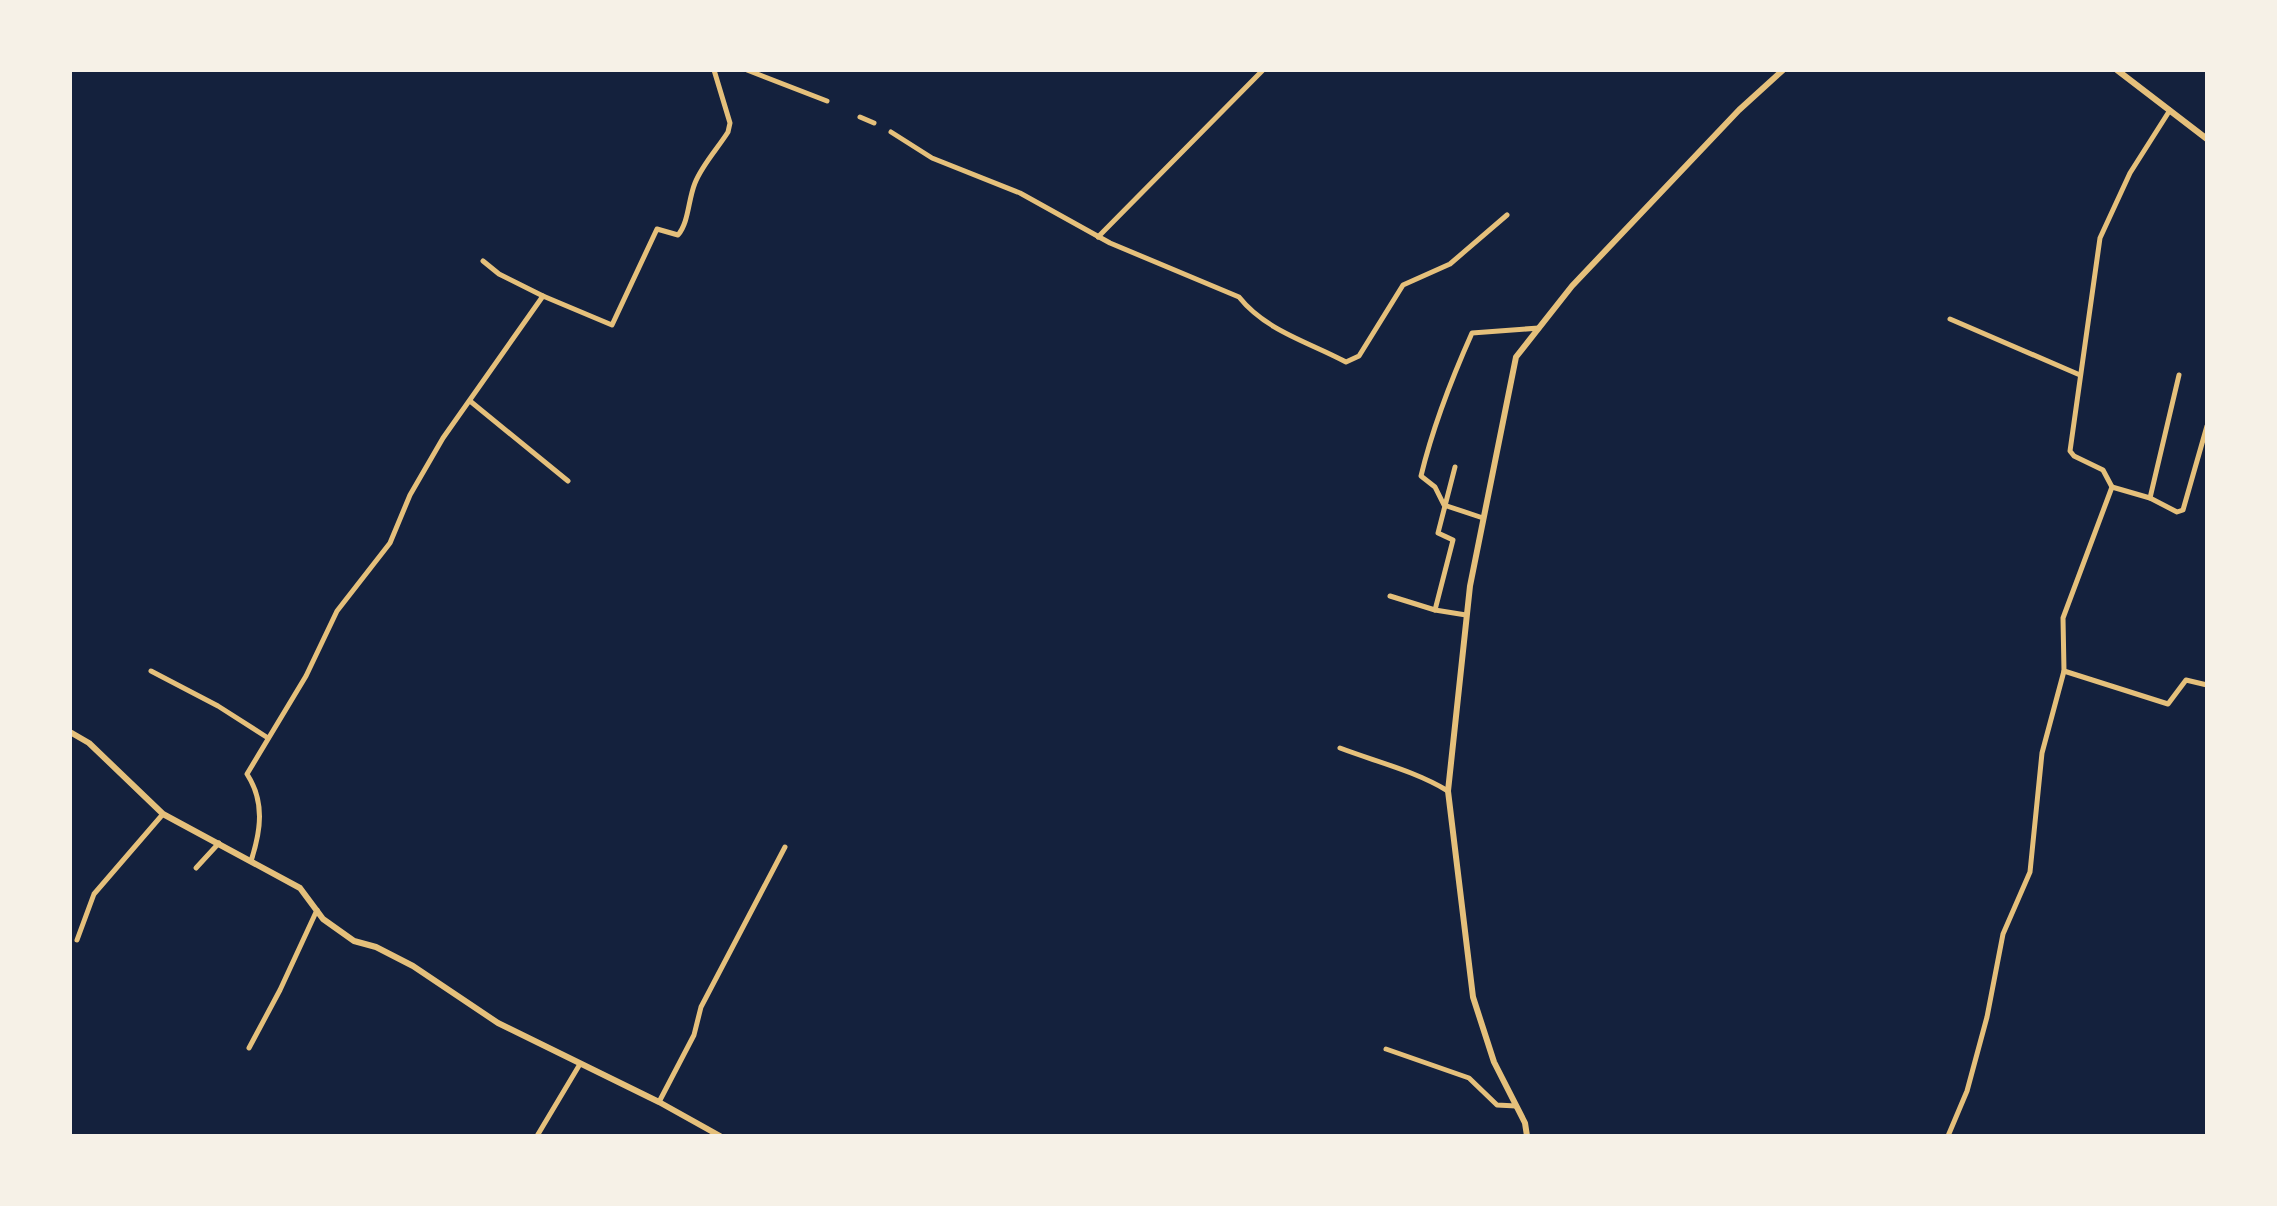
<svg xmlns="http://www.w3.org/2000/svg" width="2277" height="1206" viewBox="0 0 2277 1206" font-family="'IBM Plex Serif',serif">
	<rect width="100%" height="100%" fill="#14213d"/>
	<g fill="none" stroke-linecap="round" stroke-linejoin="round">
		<g stroke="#e5c07b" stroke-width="5">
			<path d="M747,70L827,101"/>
			<path d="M860,117L874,123"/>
			<path d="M891,132L932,158L1020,193L1110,243L1239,297C1266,331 1309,342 1346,362L1359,356L1403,285L1450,264L1507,215"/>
			<path d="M1098,237L1263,70"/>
			<path d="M483,261L499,274L543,296"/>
			<path d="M1950,319L2080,375"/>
			<path d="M470,401L568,481"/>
			<path d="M2112,487L2150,498L2177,512L2183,510L2207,426"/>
			<path d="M2150,498L2179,375"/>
			<path d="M1483,518L1444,505L1435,487L1421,476C1433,426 1451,380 1472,333L1539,328"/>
			<path d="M1390,596L1435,610L1466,615"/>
			<path d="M1435,610L1453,540L1438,533L1455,467"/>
			<path d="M151,671L218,706L268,738"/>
			<path d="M2064,671L2168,704L2186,680L2207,685"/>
			<path d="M1340,748C1377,762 1415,771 1448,791"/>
			<path d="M251,861C261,830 265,802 247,774L306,676L337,611L390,543L410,495L443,438L543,296L612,325L657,229L678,235C689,222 688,200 695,183C702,165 718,148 728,132L730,123L714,70"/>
			<path d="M196,868L219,843"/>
			<path d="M77,940L94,894L163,814"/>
			<path d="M249,1048L280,990L317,910"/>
			<path d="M1386,1049L1469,1078L1497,1105L1516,1106"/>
			<path d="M659,1102L694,1035L701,1007L785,847"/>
			<path d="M537,1136L580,1064"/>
			<path d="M1948,1136L1967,1091L1987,1017L2003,934L2030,872L2042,753L2064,671L2063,618L2112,487L2103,470L2074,456L2070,451L2100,238L2130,173L2170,110"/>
		</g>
		<g stroke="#e5c07b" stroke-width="6">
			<path d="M2117,70L2207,139"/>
			<path d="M70,732L89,743L163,814L300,888L323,919L354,941L376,947L413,966L498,1023L659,1102L720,1136"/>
			<path d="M1527,1136L1525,1123L1494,1062L1473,997L1448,791L1470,586L1516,357L1572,286L1739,110L1783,70"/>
		</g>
	</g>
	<rect width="2277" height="1206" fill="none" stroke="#f6f1e7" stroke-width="144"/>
</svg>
